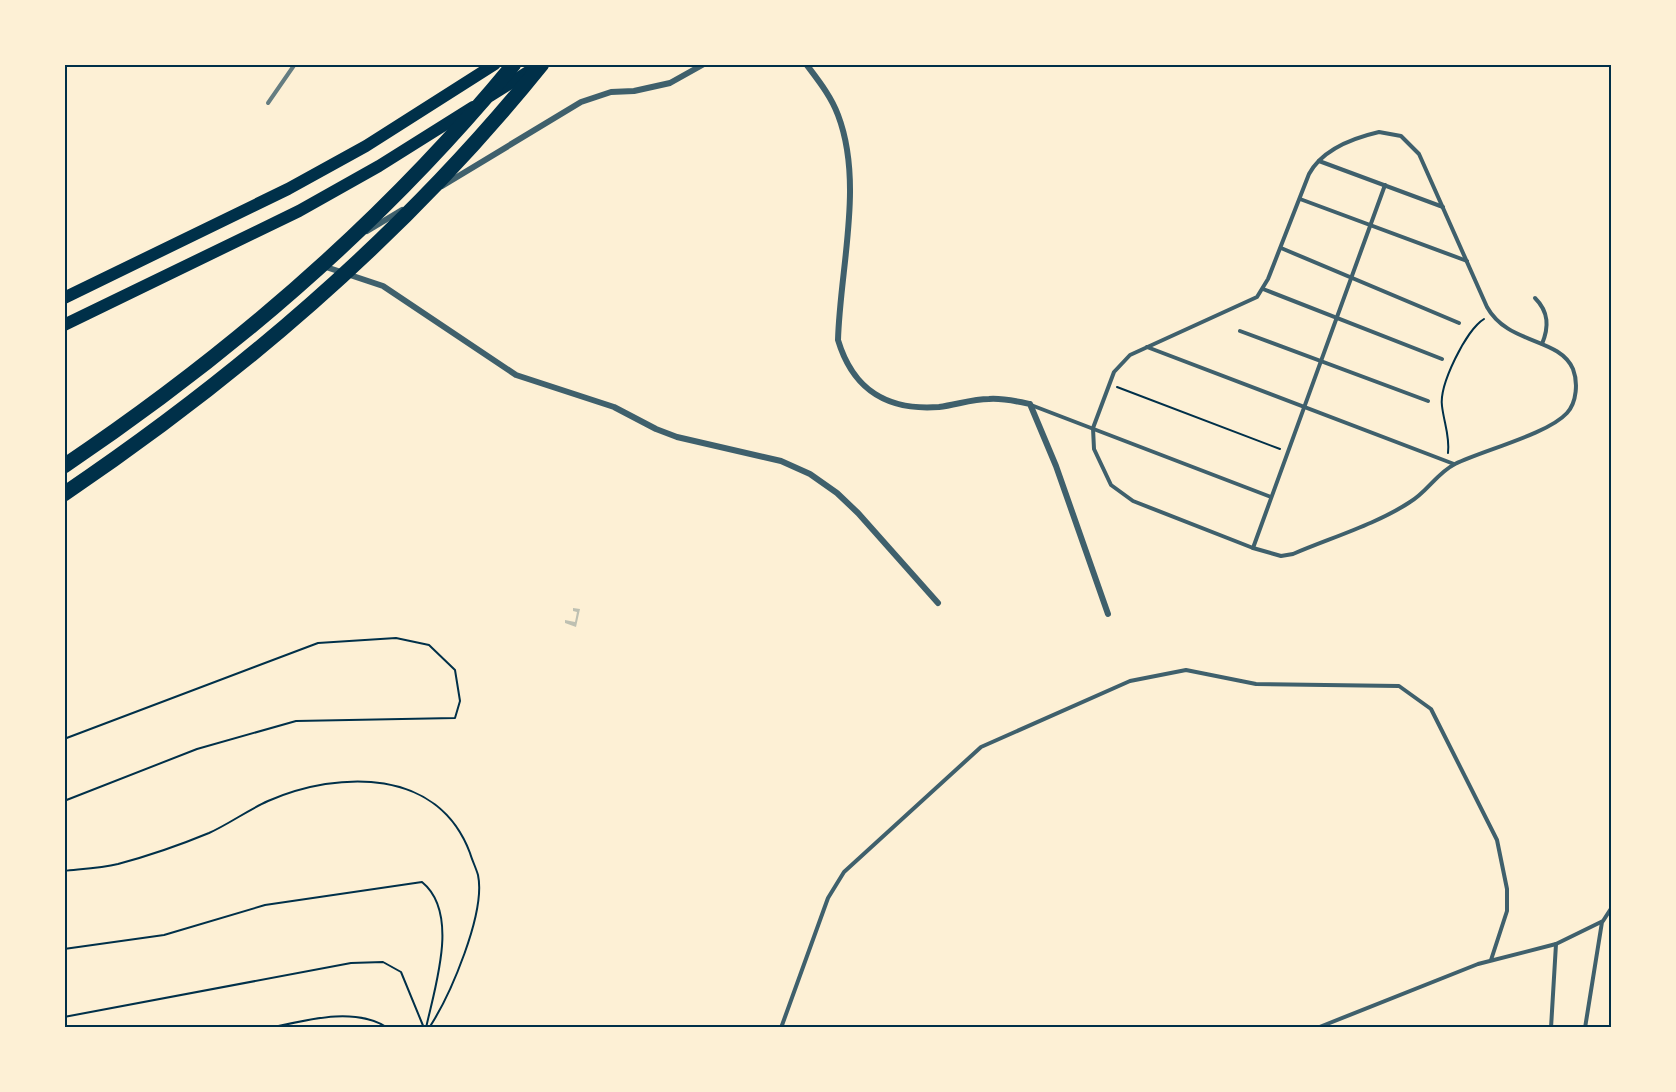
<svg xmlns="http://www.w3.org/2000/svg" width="1676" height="1092" viewBox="0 0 1676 1092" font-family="'IBM Plex Sans',sans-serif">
	<rect width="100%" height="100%" fill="#fdf0d5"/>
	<path fill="#bec0b2" d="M573,608L580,609L576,627L565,623V620L575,622L577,612L573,611Z"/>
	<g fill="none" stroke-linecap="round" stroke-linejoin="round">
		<g stroke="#003049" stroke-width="2">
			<path d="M1117,387L1280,449"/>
			<path d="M1448,453C1450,436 1444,423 1442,406C1439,385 1466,330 1484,319"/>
			<path d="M64,739L318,643L396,638L429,645L455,670L460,701L455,718L296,721L197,749L64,801"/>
			<path d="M64,871C82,869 101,868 118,864C148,856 180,845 209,833C229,824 248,810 268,801C340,770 438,768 470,853C472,860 476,868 478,875C486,913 450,996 429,1028"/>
			<path d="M64,949L164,935L265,905L422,882C460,913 435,986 426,1028"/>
			<path d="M64,1017L351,963L383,962L401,972L424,1028"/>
			<path d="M270,1028C306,1020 355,1006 388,1028"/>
		</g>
		<g stroke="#3f606c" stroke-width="4">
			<path d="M1379,132L1401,136L1419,154L1487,307C1508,345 1559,337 1573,369C1578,382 1577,402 1567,413C1548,434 1484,450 1455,464C1437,473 1427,492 1410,502C1377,524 1330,538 1293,554L1281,556L1253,548L1133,501L1111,485L1094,449L1093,428L1114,372L1130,355L1257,297L1268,279L1309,174C1322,150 1353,138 1379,132Z"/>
			<path d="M1319,161L1443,207"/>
			<path d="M1300,199L1467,261"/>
			<path d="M1281,248L1459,323"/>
			<path d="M1263,289L1442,359"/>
			<path d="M1535,298C1549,312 1549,327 1542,344"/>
			<path d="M1240,331L1428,401"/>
			<path d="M1147,347L1454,464"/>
			<path d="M1031,405L1271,497"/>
			<path d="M1253,548L1385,185"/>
			<path d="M781,1028L828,898L844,872L981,747L1130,681L1186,670L1256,684L1399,686L1431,709L1497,840L1507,889V911L1491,960"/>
			<path d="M1317,1028L1478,964L1556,944L1603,921L1612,907"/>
			<path d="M1551,1028L1556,944"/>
			<path d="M1585,1028L1602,922"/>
		</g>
		<g stroke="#3f606c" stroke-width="6">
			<path d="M806,64C818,80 831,96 838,115C864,183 840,268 838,340C853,390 887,411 939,407C956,405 972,399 989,399C1003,398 1016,401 1030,404L1056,466L1108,614"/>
			<path d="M442,186L581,102L611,92L634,91L670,83L704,64"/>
			<path d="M367,231L402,210"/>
			<path d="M323,266L383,286L516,375L614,407L656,429L677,437L781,461L810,474L837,493L858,513L938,603"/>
		</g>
		<g stroke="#003049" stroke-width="12">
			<path d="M490,96L534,68"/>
			<path d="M64,298L288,189L366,146L495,64"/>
			<path d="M64,325L299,211L379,166L473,107"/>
		</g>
		<g stroke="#003049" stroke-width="15">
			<path d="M64,466C232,353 385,221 514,64"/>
			<path d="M64,494C243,373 406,233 542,64"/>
		</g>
		<path stroke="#657d81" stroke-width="4" d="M268,103L295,64"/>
	</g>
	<rect width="1676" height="1092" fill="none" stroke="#fdf0d5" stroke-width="132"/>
	<rect x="66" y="66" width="1544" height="960" fill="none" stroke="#003049" stroke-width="2"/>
</svg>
